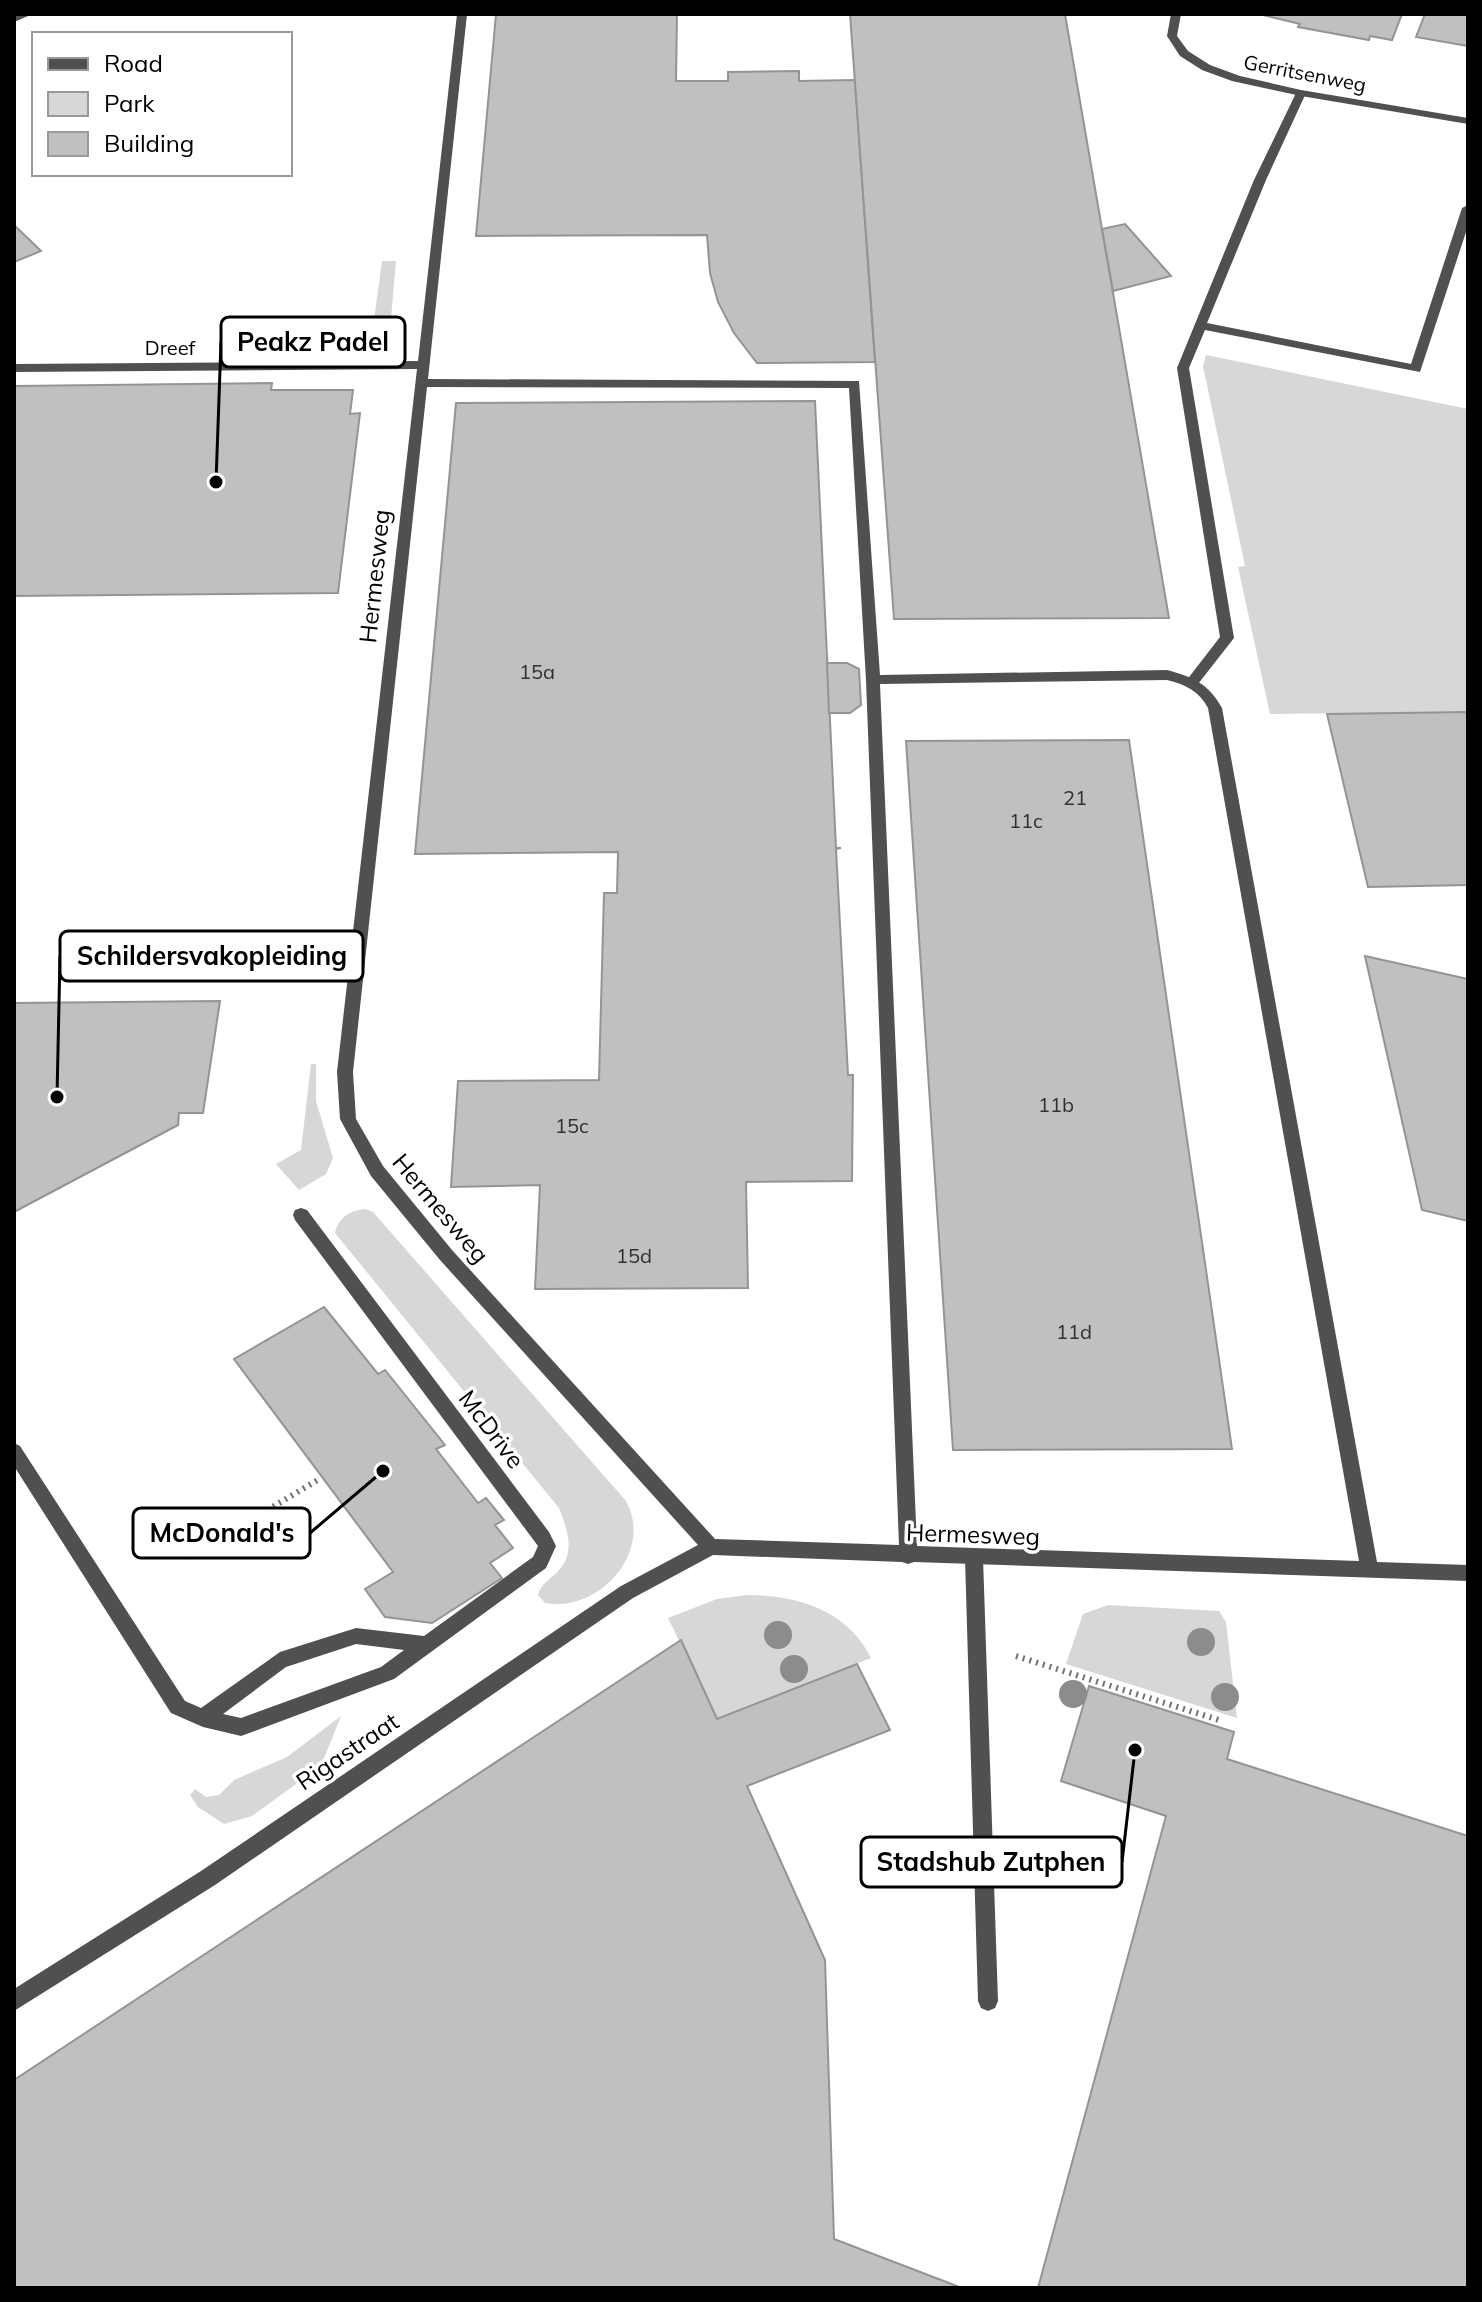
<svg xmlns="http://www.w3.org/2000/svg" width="1482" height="2302" viewBox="0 0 1482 2302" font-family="Mulish,sans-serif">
	<rect width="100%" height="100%" fill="#fff"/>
	<g fill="#d7d7d7">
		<path d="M382,261H396L388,353H339L370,349Z"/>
		<path d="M1206,355L1468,409V712L1270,714L1238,567L1245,566L1203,366Z"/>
		<path d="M311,1064H316V1101L333,1158L326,1174L299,1190L276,1164L301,1150Z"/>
		<path d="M365,1209L373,1212L626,1501C654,1552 599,1613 545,1603L538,1595C541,1583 551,1579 559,1570C576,1551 567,1529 559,1508L335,1233C339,1217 349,1211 365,1209Z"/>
		<path d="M748,1595C798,1595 848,1611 871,1658L717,1719L668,1618L717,1599Z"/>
		<path d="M1108,1605L1219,1611L1226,1622L1237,1718L1066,1664L1083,1614Z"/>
		<path d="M341,1716L321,1766L252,1816L224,1824L198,1807L190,1795L195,1789L206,1797L219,1795L234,1780L287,1757Z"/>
	</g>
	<g fill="#c0c0c0" stroke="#949494" stroke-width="2">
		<path d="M496,14H677L676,81H728V72L799,71V81L855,80L875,362L757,363L734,333L718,302L710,273L707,235L476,236Z"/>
		<path d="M850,14H1065L1169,618L894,619Z"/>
		<path d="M1259,14H1402L1392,40L1370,36L1369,40L1298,27L1300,24Z"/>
		<path d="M1425,14H1468V46L1416,37Z"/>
		<path d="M1125,224L1171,276L1113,291L1102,229Z"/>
		<path d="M14,225L41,251L14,262Z"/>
		<path d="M272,383L271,390H353L350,414L360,413L338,593L14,596V386Z"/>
		<path d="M815,401L836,848H841L836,849L848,1075H853L852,1181L746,1182L748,1288L535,1289L540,1185L451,1187L458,1081L599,1080L604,893H617L618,852L415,854L456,403Z"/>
		<path d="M827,663H847L859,669L861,705L850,713H829Z"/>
		<path d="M1468,712V885L1368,887L1327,714Z"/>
		<path d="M1129,740L1232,1449L953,1450L906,741Z"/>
		<path d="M1365,956L1468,979V1221L1422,1210Z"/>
		<path d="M220,1001L203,1113H179L178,1125L14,1212V1003Z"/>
		<path d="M324,1307L378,1374L385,1370L445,1445L436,1449L478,1503L486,1498L504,1520L495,1525L513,1548L490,1563L502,1578L432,1623L385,1617L365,1589L393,1572L234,1359Z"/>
		<path d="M681,1640L717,1719L857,1664L890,1730L747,1786L825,1960L834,2239L962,2288H14V2080Z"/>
		<path d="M1089,1686L1234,1732L1227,1759L1468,1836V2288H1038L1166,1816L1061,1781Z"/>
	</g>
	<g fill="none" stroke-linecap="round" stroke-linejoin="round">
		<g stroke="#727272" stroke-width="6" stroke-dasharray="2 5" stroke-linecap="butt">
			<path d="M189,1557L321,1478"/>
			<path d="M1016,1656L1222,1721"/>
		</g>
		<g fill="#505050" fill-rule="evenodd">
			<path d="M1297,91L1306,93L1266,180L1207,323L1411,364L1462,208L1468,205V226L1420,372L1205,330L1189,368L1234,638L1198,684L1193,686L1186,681L1220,637L1177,368L1254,180Z"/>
			<path d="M301,1208L307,1210L549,1532L556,1546L546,1568L394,1679L241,1736L203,1727L171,1713L14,1466V1443L20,1446L185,1701L201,1708L280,1652L356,1628L424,1636L533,1557L538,1546L295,1220L293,1215L295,1210ZM356,1644L404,1650L381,1667L241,1718L223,1714L286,1667Z"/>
			<path d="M974,1550L980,1552L983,1558L998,2001L995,2008L988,2011L981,2008L978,2001L965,1558L968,1552Z"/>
		</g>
		<g fill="#505050" fill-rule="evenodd">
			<path d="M18,14H33L14,22V15Z"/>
			<path d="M457,14H467L428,379L859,381L880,675L1167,670C1193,677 1209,684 1222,708L1377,1562L1468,1565V1581L914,1562L908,1564L902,1562L713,1555L633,1598L215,1885L14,2011V1989L201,1871L621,1586L698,1545L440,1260L371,1176L340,1119L337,1072L417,369L14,372V364L418,361ZM427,387L849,388L866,680L899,1545L715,1539L452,1250L383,1166L356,1119L353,1072ZM1167,680C1185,684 1199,691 1208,708L1359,1561L917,1546L880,684Z"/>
			<path d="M1171,14H1181L1177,36L1188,51L1210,65L1240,76L1301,90L1468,118V124L1301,96L1232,81L1202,70L1180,56L1167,36Z"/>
		</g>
	</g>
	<g fill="#8c8c8c">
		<circle cx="778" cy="1635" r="14"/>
		<circle cx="1201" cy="1642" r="14"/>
		<circle cx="794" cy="1669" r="14"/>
		<circle cx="1073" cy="1694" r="14"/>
		<circle cx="1225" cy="1697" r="14"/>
	</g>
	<g text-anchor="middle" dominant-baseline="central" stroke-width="7" stroke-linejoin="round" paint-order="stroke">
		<g font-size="20" fill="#000" stroke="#fff">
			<text transform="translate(1305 73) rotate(11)">Gerritsenweg</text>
			<text x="170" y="347">Dreef</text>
		</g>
		<g font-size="20" fill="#303030">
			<text x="537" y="671">15a</text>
			<text x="1075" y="797">21</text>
			<text x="1026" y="820">11c</text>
			<text x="1056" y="1104">11b</text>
			<text x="572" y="1125">15c</text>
			<text x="634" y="1255">15d</text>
			<text x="1074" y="1331">11d</text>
		</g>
		<g font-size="24" fill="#000" stroke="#fff">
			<text transform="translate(374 576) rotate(-84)">Hermesweg</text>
			<text transform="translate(441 1208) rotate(50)">Hermesweg</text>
			<text transform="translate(492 1429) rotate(53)">McDrive</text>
			<text transform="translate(973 1534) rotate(2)">Hermesweg</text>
			<text transform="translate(347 1751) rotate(-34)">Rigastraat</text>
		</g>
	</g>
	<path fill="none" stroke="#000" stroke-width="3" d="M216 482L221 342M57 1097L60 956M383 1471L310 1533M1135 1750L1122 1862"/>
	<g fill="#000" stroke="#fff" stroke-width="3">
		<circle cx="216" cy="482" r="8"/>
		<circle cx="57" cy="1097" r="8"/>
		<circle cx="383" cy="1471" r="8"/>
		<circle cx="1135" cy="1750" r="8"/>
	</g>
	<g fill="#fff" stroke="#000" stroke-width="3">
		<rect x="221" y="317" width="184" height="50" rx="8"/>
		<rect x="60" y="931" width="303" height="50" rx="8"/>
		<rect x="133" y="1508" width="177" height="50" rx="8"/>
		<rect x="861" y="1837" width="261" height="50" rx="8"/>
	</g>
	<g font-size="26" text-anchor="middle" font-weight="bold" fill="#000">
		<text x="313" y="351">Peakz Padel</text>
		<text x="212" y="965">Schildersvakopleiding</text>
		<text x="222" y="1542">McDonald's</text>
		<text x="991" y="1871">Stadshub Zutphen</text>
	</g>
	<rect width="1482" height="2302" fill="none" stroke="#000000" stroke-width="32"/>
	<rect x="32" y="32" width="260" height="144" fill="#ffffff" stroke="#999999" stroke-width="2"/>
	<rect x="48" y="58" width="40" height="12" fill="#505050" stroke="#999999" stroke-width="2"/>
	<text x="104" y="72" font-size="24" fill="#000000">Road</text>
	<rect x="48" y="92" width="40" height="24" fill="#d7d7d7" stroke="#999999" stroke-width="2"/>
	<text x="104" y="112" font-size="24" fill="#000000">Park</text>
	<rect x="48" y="132" width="40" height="24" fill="#c0c0c0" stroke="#999999" stroke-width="2"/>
	<text x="104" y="152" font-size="24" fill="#000000">Building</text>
</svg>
